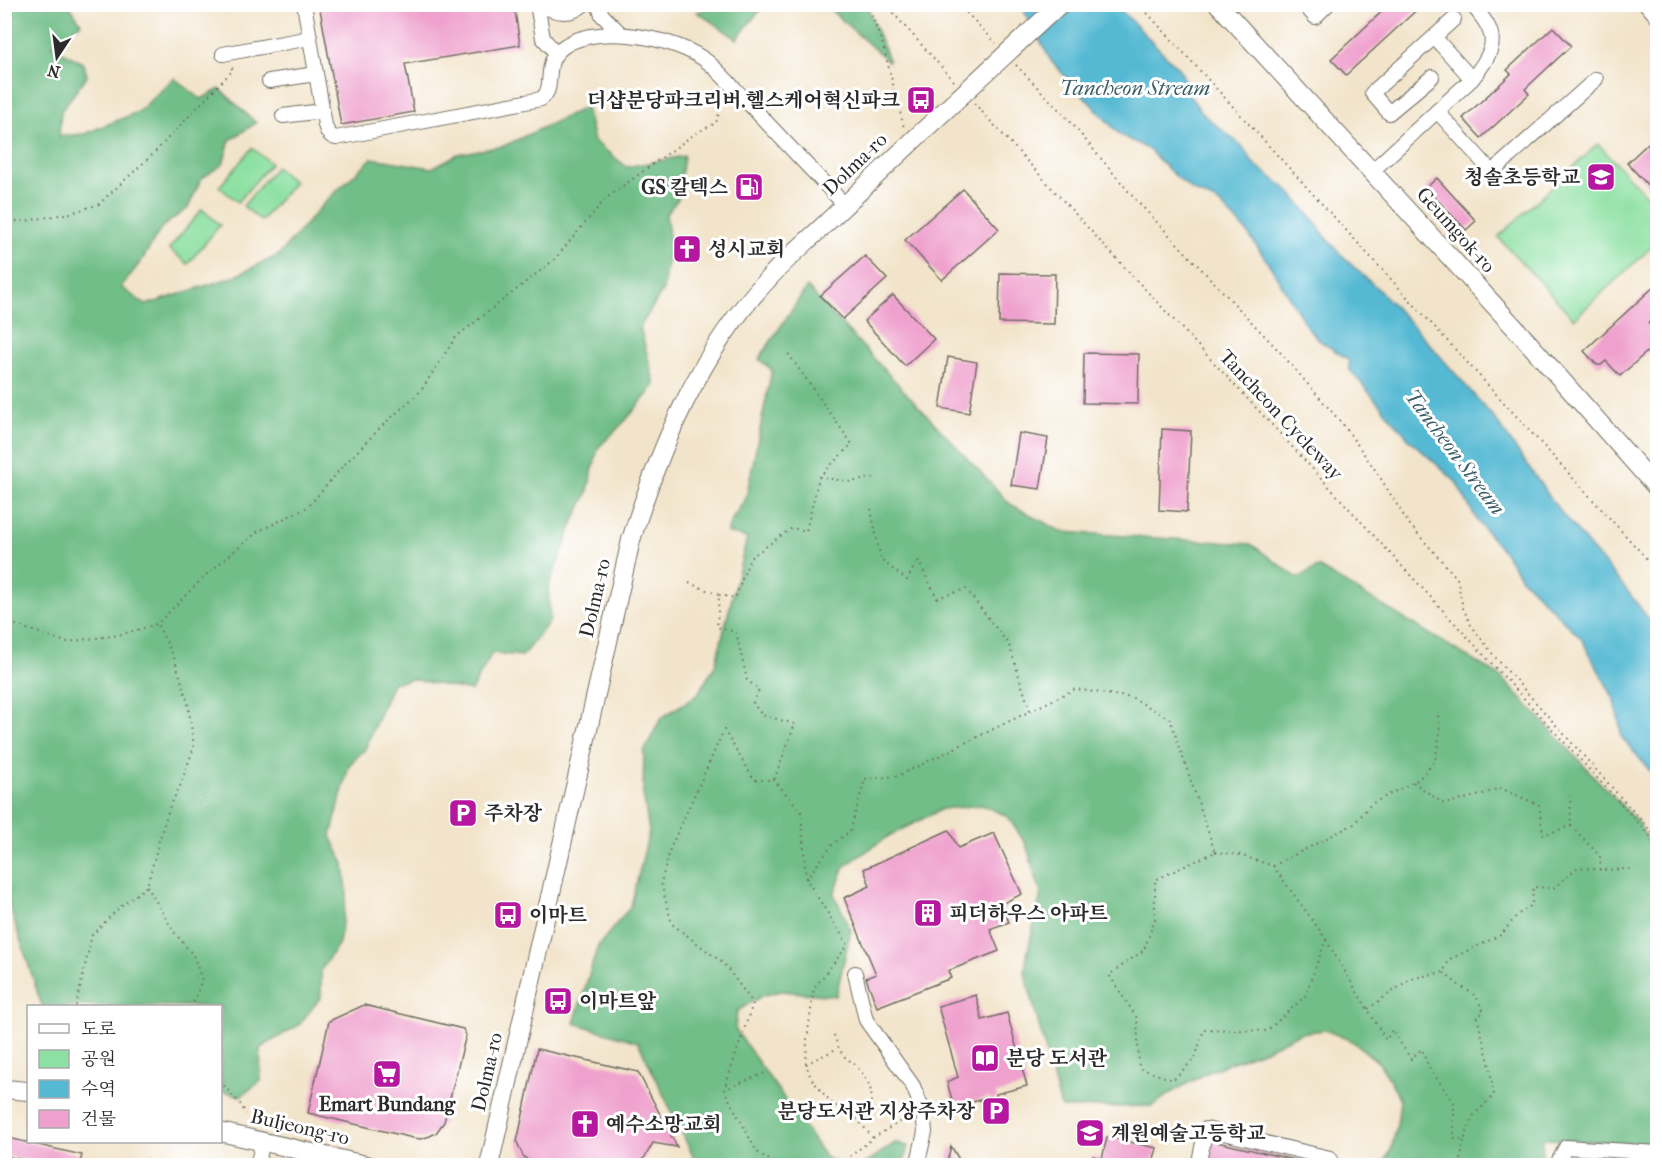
<svg xmlns="http://www.w3.org/2000/svg" width="1662" height="1170" viewBox="0 0 1662 1170" font-family="'IM FELL French Canon','Noto Serif KR',serif">
	<rect width="100%" height="100%" fill="#fff"/>
	<filter id="ink" filterUnits="userSpaceOnUse"><feTurbulence type="fractalNoise" baseFrequency=".0167" numOctaves="2"/><feDisplacementMap in="SourceGraphic" scale="12" xChannelSelector="R" yChannelSelector="G"/><feConvolveMatrix kernelMatrix="1 2 1 2 8 2 1 2 1" color-interpolation-filters="sRGB"/></filter>
	<filter id="wash" filterUnits="userSpaceOnUse"><feTurbulence type="fractalNoise" baseFrequency=".008" numOctaves="4" result="noise"/><feDisplacementMap in="SourceGraphic" scale="24" xChannelSelector="R" yChannelSelector="G"/><feGaussianBlur stdDeviation="1.35" result="paint"/><feColorMatrix in="noise" values="0 0 0 0 0 0 0 0 0 0 0 0 0 0 0 0 0 1.4 0 .05"/><feComposite in="paint" operator="in"/></filter>
	<g filter="url(#wash)">
		<rect width="100%" height="100%" fill="#f2e4ca"/>
		<g fill="#8ce0a2" stroke="#5c8666" stroke-width="1.5">
			<path d="M1598,144L1657,207V242L1574,319L1498,237Z"/>
			<path d="M252,148L271,163L238,202L219,187Z"/>
			<path d="M276,167L294,182L261,221L243,206Z"/>
			<path d="M202,209L220,225L188,264L169,249Z"/>
		</g>
		<g fill="#71be88" stroke="#4e745a" stroke-width="1.5">
			<path d="M4,5H69L81,23L52,46L84,64L87,76L61,111L59,136L84,134L138,112L174,78L201,99L220,89L256,123L230,140L223,164L201,179L188,208L162,227L142,260L121,287L146,305L233,277L279,255L325,202L372,158L432,168L458,154L504,146L586,107L594,141L627,167L684,156L678,199L666,214L670,243L663,290L640,327L655,385L627,419L598,448L587,494L573,523L548,588L550,621L522,656L492,653L471,691L413,679L392,683L365,749L349,765L331,836L344,864L347,892L339,943L321,970V997L299,1025L260,1048L261,1081L241,1096L221,1091L220,1006H42L5,893Z"/>
			<path d="M722,5V4L764,5L737,39L697,12Z"/>
			<path d="M825,5H863L869,11L889,62Z"/>
			<path d="M807,287L1010,504L1062,532L1251,544L1298,578L1318,567L1500,676L1638,823L1657,857V1144L1543,1139L1542,1165H1383L1391,1150L1397,1125L1400,1100L1390,1080L1379,1063L1352,1041L1325,1030L1300,1033L1265,1050L1212,1070L1174,1091L1152,1106L1061,1108L1025,973L1027,955L1041,894L1026,844L1007,816L982,805L942,809L889,836L845,866L834,894L851,930L836,996L781,991L762,996L737,1011L735,1029L826,1158L844,1165H690L693,1156L638,1042L574,1023L598,946L631,906L649,832L643,793L644,752L661,718L697,695L715,666L747,538L727,533L731,521L746,498L772,370L759,359Z"/>
			<path d="M895,1143L908,1146L903,1165H863Z"/>
		</g>
		<path fill="#55b9d3" stroke="#40727f" stroke-width="1.5" d="M1021,5H1116L1181,71L1189,95L1205,116L1243,147L1253,163L1287,189L1314,220L1322,232L1343,257L1377,288L1419,332L1494,418L1559,510L1629,593L1657,630V779L1622,738L1615,701L1581,638L1521,578L1507,556L1478,522L1456,482L1410,440L1349,369V360L1320,341L1307,327L1271,267L1247,232L1219,203L1192,190L1170,171L1148,149L1120,135L1051,61Z"/>
		<g id="blocks">
			<g fill="#efa0cd">
				<path d="M319,4H514L520,45L405,64L414,112L341,125Z"/>
				<path d="M1390,4H1423L1346,75L1331,59Z"/>
				<path d="M1553,27L1571,46L1525,89L1529,94L1481,138L1463,118L1511,74L1507,70Z"/>
				<path d="M1658,134V196L1627,163Z"/>
				<path d="M1437,178L1476,221L1466,230L1426,188Z"/>
				<path d="M963,189L999,229L942,280L905,240Z"/>
				<path d="M865,256L887,279L843,319L820,296Z"/>
				<path d="M1000,273L1055,274L1054,324L999,323Z"/>
				<path d="M1658,283V320L1654,317L1648,323L1658,333V342L1620,376L1606,361L1601,365H1597L1584,351Z"/>
				<path d="M893,295L934,339L905,366L864,321Z"/>
				<path d="M1084,353L1139,354L1138,404L1083,403Z"/>
				<path d="M948,357L977,362L969,413L940,408Z"/>
				<path d="M1162,429L1191,431L1187,512L1159,510Z"/>
				<path d="M1019,433L1048,438L1040,489L1011,485Z"/>
				<path d="M949,830L958,848L994,833L1022,894L1001,904L1009,922L990,929L999,951L948,971L951,978L877,1007L866,978L876,974L844,898L870,886L864,869Z"/>
				<path d="M976,995L982,1020L1007,1013L1027,1086L996,1094L997,1098L991,1101L990,1097L954,1107L947,1082L958,1077L938,1006Z"/>
				<path d="M364,1005L463,1029L466,1035L444,1122L436,1133L430,1136L421,1139L413,1138L308,1113L329,1021Z"/>
				<path d="M537,1049L638,1072L677,1147L653,1143L645,1157L634,1166H535L523,1156L517,1142Z"/>
				<path d="M4,1137L82,1155L79,1166H48L38,1163L37,1166H29L30,1161L4,1156Z"/>
				<path d="M1107,1137L1157,1148L1153,1162L1165,1166H1091L1093,1156L1102,1159Z"/>
				<path d="M1208,1140L1317,1165V1166H1201Z"/>
				<path d="M951,1146L963,1166H946Z"/>
			</g>
		</g>
	</g>
	<g filter="url(#ink)">
		<use href="#blocks" fill-opacity="0" stroke="#716c63" stroke-width="1.5"/>
		<g fill="none" stroke-linecap="round" stroke-linejoin="round">
			<g stroke="#716c63" stroke-width="16">
				<g id="minor">
					<path d="M304,4L325,125C327,132 329,136 336,138L541,99C558,87 539,61 566,45C601,23 679,38 709,63C725,77 739,94 754,109C784,141 814,173 845,205"/>
					<path d="M537,4L543,38L556,53"/>
					<path d="M540,4C554,13 571,16 584,4"/>
					<path d="M598,4L602,15L621,34"/>
					<path d="M1304,4L1315,17L1328,4"/>
					<path d="M1646,4L1658,18"/>
					<path d="M1434,37L1472,79"/>
					<path d="M223,54L310,38"/>
					<path d="M1432,77L1389,113L1372,93L1454,19"/>
					<path d="M269,81L316,74"/>
					<path d="M1437,111L1492,172L1596,79"/>
					<path d="M283,116L322,111"/>
					<path d="M1372,171L1472,79C1498,47 1499,34 1471,4"/>
					<path d="M855,973L866,1020L913,1086L923,1111L925,1132L917,1166"/>
					<path d="M257,1166L263,1141"/>
					<path d="M1198,1166L1206,1129L1330,1158L1328,1166"/>
					<path d="M1556,1166L1566,1147L1658,1153"/>
				</g>
			</g>
			<g stroke="#716c63" stroke-width="20">
				<g id="major">
					<path d="M1218,4L1526,340L1658,489"/>
					<path d="M4,1089L28,1091"/>
					<path d="M220,1132L370,1166"/>
					<path d="M489,1166L631,540C660,447 700,351 768,279C784,261 803,245 821,228C855,196 889,163 923,131"/>
				</g>
			</g>
			<g stroke="#716c63" stroke-width="2" stroke-dasharray="1.5 4.5" stroke-linecap="butt">
				<path d="M867,4L883,45L904,128"/>
				<path d="M885,4L954,81"/>
				<path d="M958,4L996,43"/>
				<path d="M1139,4L1658,571"/>
				<path d="M1016,65L1068,119L1134,198L1280,352L1345,427L1376,471L1409,524L1457,578L1463,608L1471,625L1495,657L1658,839"/>
				<path d="M974,103L1100,241L1273,426L1658,844"/>
				<path d="M4,222L25,221L71,213L99,204L152,155L233,70L230,65"/>
				<path d="M819,477L851,482L877,477"/>
				<path d="M871,509L881,560L907,580L918,560L937,598L966,589L1009,645L1030,711"/>
				<path d="M689,583L719,595L717,627L736,632L747,680L759,690L753,703L762,715L795,724L774,780"/>
				<path d="M719,595L735,598L750,558L792,528L806,531L819,477L852,444L787,352"/>
				<path d="M4,621L66,642L119,635L157,624L207,574L257,532L308,507L343,466L383,425L420,392L456,337L554,260L605,199L696,133L716,123L724,98"/>
				<path d="M1413,782L1444,804L1480,795L1500,788L1539,805L1543,835L1571,826L1570,796"/>
				<path d="M1571,826L1600,856V870L1632,869"/>
				<path d="M1273,866L1354,824L1371,804L1419,779L1435,761L1440,732L1438,714"/>
				<path d="M806,879L833,844L850,831L865,779L898,776L1075,689L1133,698L1170,719L1215,852L1155,880V919L1144,950L1109,975L1137,1018L1139,1068L1173,1080L1195,1058L1204,1029L1267,1031L1305,996L1326,939L1273,866L1240,855L1215,852"/>
				<path d="M147,886L174,932L193,955L202,980L192,1006"/>
				<path d="M1326,940L1386,1040L1392,1030L1411,1059L1422,1049L1428,1066L1454,1103V1138L1464,1140L1474,1115L1494,1095L1489,1062L1477,1017L1484,1012L1476,996L1456,983L1443,972L1450,959L1501,935L1517,915L1532,905L1533,887L1554,888L1578,867L1600,870"/>
				<path d="M76,1006L92,935L119,908L147,886L159,841L169,808L180,786L194,747L188,703L174,657L157,624"/>
				<path d="M1368,1009L1410,979L1443,972"/>
				<path d="M834,1035C837,1043 839,1051 845,1057C848,1060 853,1062 856,1066C873,1084 879,1104 858,1120"/>
				<path d="M806,1064L838,1048"/>
				<path d="M220,1081L241,1105L246,1114"/>
				<path d="M724,1090L767,1072"/>
				<path d="M873,1138L909,1116"/>
				<path d="M146,1166L148,1156"/>
				<path d="M779,1166L757,1152L724,1090L753,1003L724,964L672,924L661,883L670,849L724,730L754,780H774L801,811L806,879L848,945L814,988L807,1039L806,1064L811,1078L821,1091L832,1103L858,1120L873,1138L838,1166"/>
				<path d="M1460,1166L1464,1140"/>
			</g>
			<use href="#minor" stroke="#fff" stroke-width="14"/>
			<use href="#major" stroke="#fff" stroke-width="18"/>
			<g stroke="#716c63" stroke-width="20" stroke-linecap="butt">
				<path id="major-bridge" d="M923,131L1060,4"/>
			</g>
			<use href="#major-bridge" stroke="#fff" stroke-width="18"/>
		</g>
	</g>
	<defs>
		<g id="bus-square" transform="scale(1.5)"><rect x="-9" y="-9" width="18" height="18" rx="4" fill="#b5179e" stroke="#fff"/><path d="M-5-6H5V4H4V6H2V4H-2V6H-4V4H-5ZM-3.5-4V0h7V-4ZM-3.5 1.2v1.5H-2V1.2ZM2 1.2v1.5H3.5V1.2Z" fill="#fff"/></g>
		<g id="school-square" transform="scale(1.5)"><rect x="-9" y="-9" width="18" height="18" rx="4" fill="#b5179e" stroke="#fff"/><path d="M0-5L7-2L0 1L-7-2ZM-4 1L0 2.5L4 1V4Q0 6-4 4Z" fill="#fff"/></g>
		<g id="fuel-square" transform="scale(1.5)"><rect x="-9" y="-9" width="18" height="18" rx="4" fill="#b5179e" stroke="#fff"/><path d="M-5.5-6h7V0h2V4h1.3V-2.5L3-4.5l.8-.8L6-3V5H2.5V1h-1V6h-7ZM-4.2-4.7v3.2H.2V-4.7Z" fill="#fff"/></g>
		<g id="church-square" transform="scale(1.5)"><rect x="-9" y="-9" width="18" height="18" rx="4" fill="#b5179e" stroke="#fff"/><path d="M-1.2-6h2.4v3.5h3.3v2.4h-3.3V6h-2.4V-.1h-3.3v-2.4h3.3Z" fill="#fff"/></g>
		<g id="parking-square" transform="scale(1.5)"><rect x="-9" y="-9" width="18" height="18" rx="4" fill="#b5179e" stroke="#fff"/><path d="M-3.5-5.5H1a3.5 3.5 0 0 1 0 7H-1V5.5H-3.5ZM-1-3.4V-.6H.8a1.4 1.4 0 0 0 0-2.8Z" fill="#fff"/></g>
		<g id="building-square" transform="scale(1.5)"><rect x="-9" y="-9" width="18" height="18" rx="4" fill="#b5179e" stroke="#fff"/><path d="M-4-6H4V6H1V3H-1V6H-4ZM-2.5-4.3h1.7v1.8h-1.7ZM.8-4.3h1.7v1.8H.8ZM-2.5-1h1.7V.8h-1.7ZM.8-1h1.7V.8H.8Z" fill="#fff"/></g>
		<g id="library-square" transform="scale(1.5)"><rect x="-9" y="-9" width="18" height="18" rx="4" fill="#b5179e" stroke="#fff"/><path d="M-6-4Q-3-5.5-.7-3.5V5Q-3 3-6 4ZM6-4Q3-5.5 .7-3.5V5Q3 3 6 4Z" fill="#fff"/></g>
		<g id="supermarket-square" transform="scale(1.5)"><rect x="-9" y="-9" width="18" height="18" rx="4" fill="#b5179e" stroke="#fff"/><path d="M-6-5.5h2.5l.6 2H6L4.5 2H-2.5L-4.4-4H-6ZM-1.5 3.2a1.3 1.3 0 1 0 .1 0ZM3 3.2a1.3 1.3 0 1 0 .1 0Z" fill="#fff"/></g>
	</defs>
	<g fill-rule="evenodd">
		<use href="#bus-square" x="921" y="100"/>
		<use href="#school-square" x="1601" y="177"/>
		<use href="#fuel-square" x="749" y="187"/>
		<use href="#church-square" x="687" y="249"/>
		<use href="#parking-square" x="463" y="813"/>
		<use href="#building-square" x="928" y="913"/>
		<use href="#bus-square" x="508" y="915"/>
		<use href="#bus-square" x="558" y="1001"/>
		<use href="#library-square" x="985" y="1058"/>
		<use href="#supermarket-square" x="387" y="1074"/>
		<use href="#parking-square" x="996" y="1111"/>
		<use href="#church-square" x="585" y="1124"/>
		<use href="#school-square" x="1090" y="1133"/>
	</g>
	<g text-anchor="middle" dominant-baseline="central" stroke-width="6" stroke-linejoin="round" paint-order="stroke">
		<g font-size="20" font-weight="bold" fill="#2b2b2b" stroke="#fff" text-anchor="start">
			<text x="900" y="100" text-anchor="end">더샵분당파크리버.헬스케어혁신파크</text>
			<text x="1580" y="177" text-anchor="end">청솔초등학교</text>
			<text x="728" y="187" text-anchor="end">GS 칼텍스</text>
			<text x="708" y="249">성시교회</text>
			<text x="484" y="813">주차장</text>
			<text x="949" y="913">피더하우스 아파트</text>
			<text x="529" y="915">이마트</text>
			<text x="579" y="1001">이마트앞</text>
			<text x="1006" y="1058">분당 도서관</text>
			<text x="387" y="1104" text-anchor="middle">Emart Bundang</text>
			<text x="975" y="1111" text-anchor="end">분당도서관 지상주차장</text>
			<text x="606" y="1124">예수소망교회</text>
			<text x="1111" y="1133">계원예술고등학교</text>
		</g>
		<g font-size="20" fill="#2b2b2b" stroke="#fff">
			<text transform="translate(855 164) rotate(-44)">Dolma-ro</text>
			<text transform="translate(1456 230) rotate(48)">Geumgok-ro</text>
			<text transform="translate(1281 415) rotate(47)">Tancheon Cycleway</text>
			<text transform="translate(595 598) rotate(-77)">Dolma-ro</text>
			<text transform="translate(487 1072) rotate(-77)">Dolma-ro</text>
			<text transform="translate(300 1127) rotate(13)">Buljeong-ro</text>
		</g>
		<g font-size="21" font-style="italic" fill="#3a5d66" stroke="#fff">
			<text x="1135" y="88">Tancheon Stream</text>
			<text transform="translate(1455 452) rotate(53)">Tancheon Stream</text>
		</g>
	</g>
	<rect width="1662" height="1170" fill="none" stroke="#fff" stroke-width="24"/>
	<rect x="27" y="1005" width="195" height="138" fill="#ffffff" stroke="#aaaaaa" stroke-width="1.5"/>
	<rect x="39" y="1024" width="30" height="9" fill="#ffffff" stroke="#aaaaaa" stroke-width="1.5"/>
	<text x="81" y="1035" font-size="18" fill="#2b2b2b">도로</text>
	<rect x="39" y="1050" width="30" height="18" fill="#8ce0a2" stroke="#aaaaaa" stroke-width="1.5"/>
	<text x="81" y="1065" font-size="18" fill="#2b2b2b">공원</text>
	<rect x="39" y="1080" width="30" height="18" fill="#55b9d3" stroke="#aaaaaa" stroke-width="1.5"/>
	<text x="81" y="1095" font-size="18" fill="#2b2b2b">수역</text>
	<rect x="39" y="1110" width="30" height="18" fill="#efa0cd" stroke="#aaaaaa" stroke-width="1.5"/>
	<text x="81" y="1125" font-size="18" fill="#2b2b2b">건물</text>
	<g transform="translate(57 57) rotate(193)" stroke="#ffffff" stroke-width="4.5" paint-order="stroke">
	<path d="M0-4.5L10 22L0 15L-10 22Z" fill="#2b2b2b"/>
	<text y="-9" font-size="16" font-weight="bold" text-anchor="middle" fill="#2b2b2b">N</text>
	</g>
</svg>
